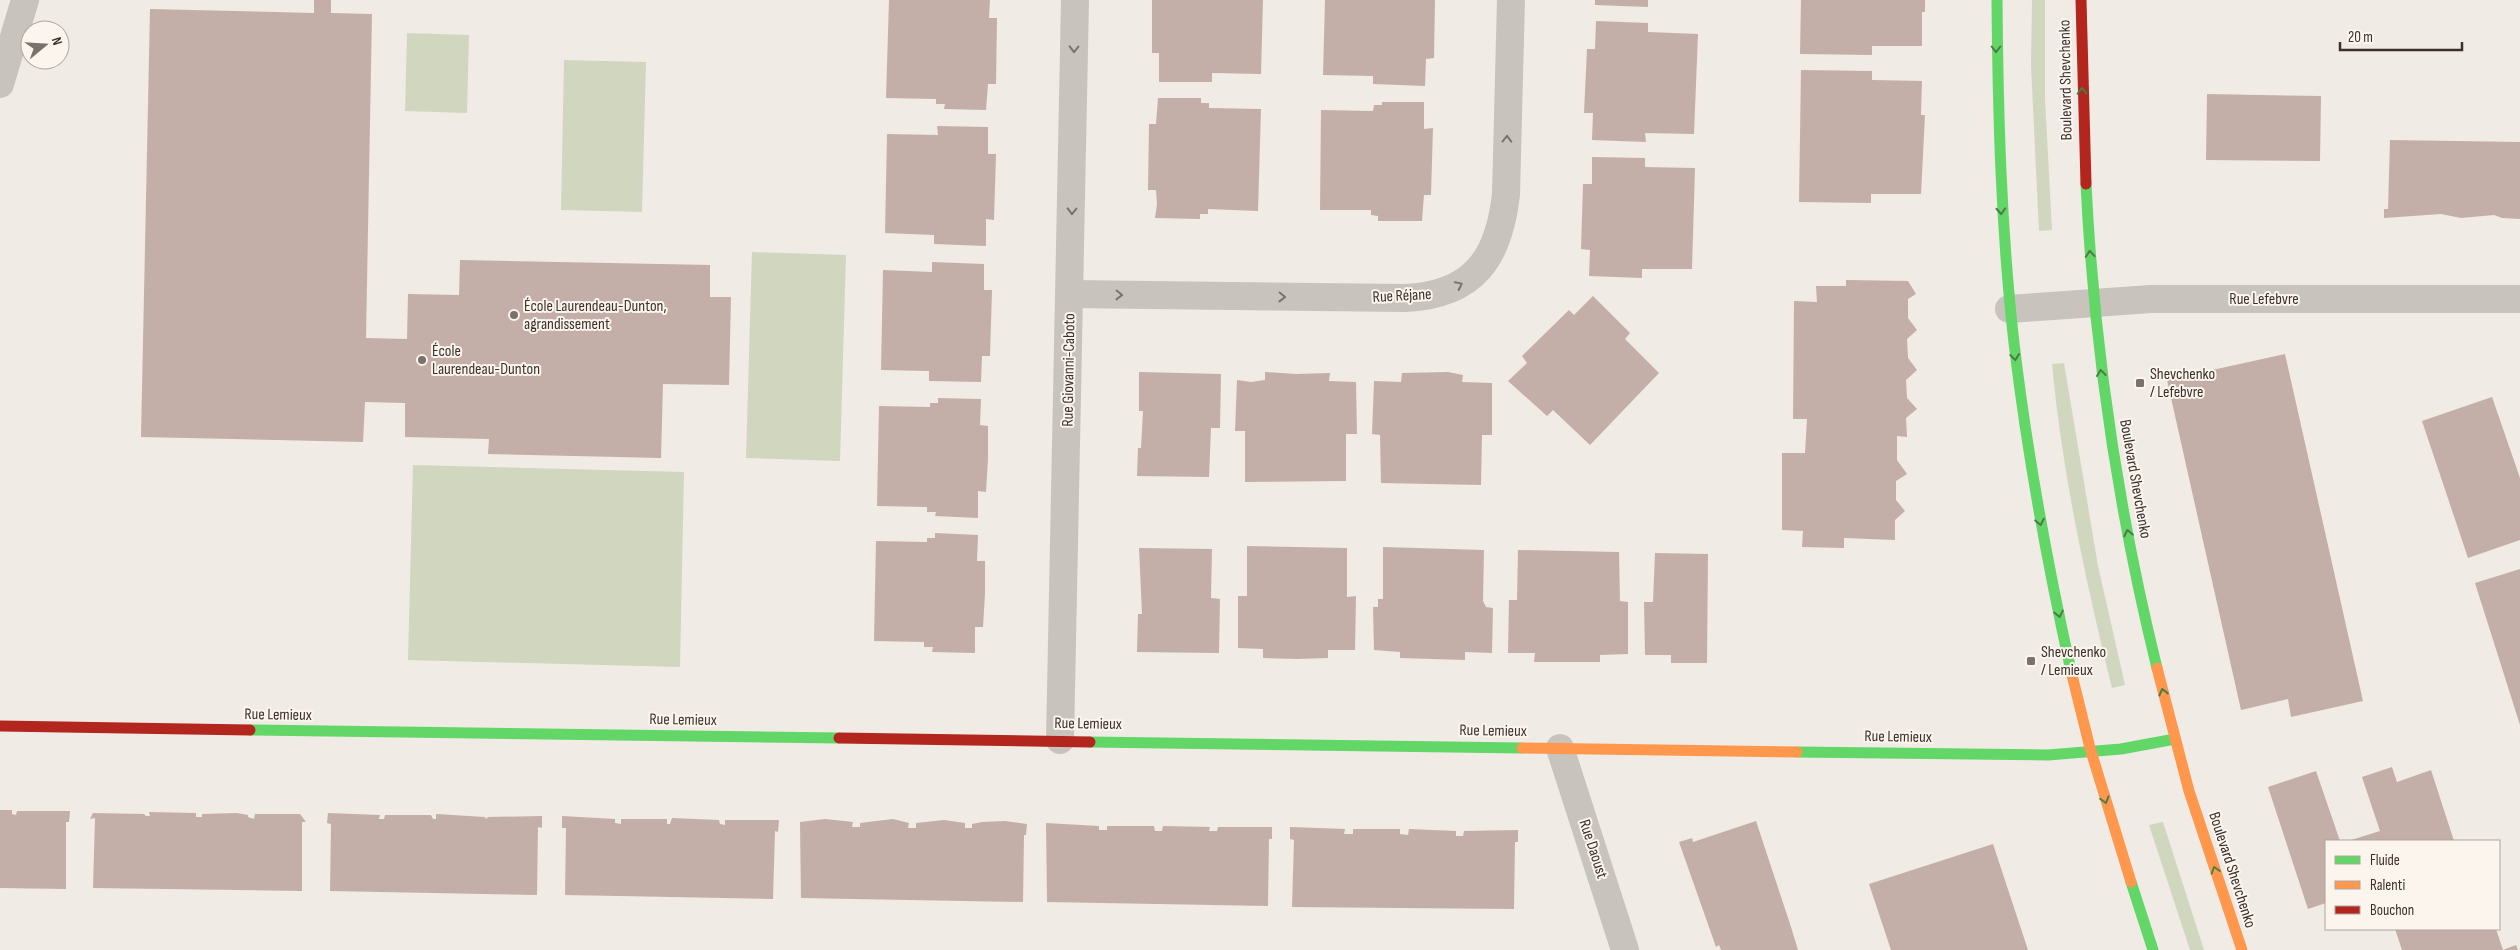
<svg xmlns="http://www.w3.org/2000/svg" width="2520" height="950" viewBox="0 0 2520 950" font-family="'Sofia Sans Condensed',sans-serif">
	<rect width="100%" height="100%" fill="#f0ebe5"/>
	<g fill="#d1d6bf">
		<path d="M2032,0H2045V99L2052,230L2039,231L2031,66Z"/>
		<path d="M407,33L469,35L467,113L405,111Z"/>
		<path d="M564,60L646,62L642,212L561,210Z"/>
		<path d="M752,252L846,255L840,461L746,458Z"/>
		<path d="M2064,363L2098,566L2125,685L2112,688C2086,582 2062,473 2052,364Z"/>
		<path d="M413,465L684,472L680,667L408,660Z"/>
		<path d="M2163,822L2204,950H2190L2149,825Z"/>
	</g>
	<g fill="#c3afa7">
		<path d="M314,0H331V13L372,14L366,338L407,339L408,294L459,295L460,260L710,265V297H731L729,385L663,384L661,458L488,454L489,439L405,437V403L365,402L363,442L141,437L150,9L314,13Z"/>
		<path d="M889,0H990L989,18H997L996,84H988L986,110L944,109L945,104H936V99L886,98Z"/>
		<path d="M1152,0H1263L1261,74L1212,73V82H1159V53H1152Z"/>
		<path d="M1325,0H1435L1434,58L1426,59L1425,86L1373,84V76L1323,75Z"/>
		<path d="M1595,0H1648V7L1595,5Z"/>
		<path d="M1801,0H1925V12H1922V46H1872V55L1800,54Z"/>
		<path d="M1596,21L1648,23V32L1698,34L1694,134L1645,133L1646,142L1592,140L1593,113H1584L1587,49H1595Z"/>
		<path d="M1801,70L1872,71V80L1922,81L1921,115H1925L1921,194H1871V203L1799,202Z"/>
		<path d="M2207,94L2321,96L2320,161L2206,160Z"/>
		<path d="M1158,98H1201V103H1209V108L1261,109L1258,211L1208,209V214H1200V219L1155,218L1157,204L1156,190H1148L1149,124H1156Z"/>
		<path d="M1382,102H1424V129L1433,128L1431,195H1424L1422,221H1378V216L1371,215V210H1320L1321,110L1373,111L1374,105H1382Z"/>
		<path d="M937,126L988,127V154H996L994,220L986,219V246L934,244V235L885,233L887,134L938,135Z"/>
		<path d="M2390,140L2520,142V219L2502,218L2494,215L2461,218L2441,214L2384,218V209H2388Z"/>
		<path d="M1592,157L1645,158V167L1695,168L1692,269H1642V278L1589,276L1590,250L1581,249L1583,184H1592Z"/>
		<path d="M932,262L984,264V290H992L990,356H982L981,382L929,381V371L881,370L883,270L932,272Z"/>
		<path d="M1846,280L1908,281L1916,294L1908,299V318L1917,330L1907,339L1908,358L1917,370L1906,380L1907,398L1917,409L1906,418L1907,437L1897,436V460L1907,474L1896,481V500L1905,511L1895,520V540L1844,538V548L1802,547L1803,531L1782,530V453H1805L1807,419H1793L1794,301L1817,302L1816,286H1846Z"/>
		<path d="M1593,296L1630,333L1625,339L1659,373L1590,445L1553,410L1547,416L1508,381L1527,363L1522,356L1569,310L1574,315Z"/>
		<path d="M2285,354L2363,701L2291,717L2288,699L2241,710L2167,380Z"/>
		<path d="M1139,372L1221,374L1220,428H1211L1209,477L1137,476L1138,448H1141L1143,411H1139Z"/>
		<path d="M1265,372L1297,374L1330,373L1329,381L1356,382L1357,434H1346V481L1245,482V431H1235L1237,380L1251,382L1265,380Z"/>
		<path d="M1448,372L1463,375L1462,382L1492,383V435H1482L1481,485L1381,483L1380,435L1372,434L1374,381L1401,382L1402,373Z"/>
		<path d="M2492,397L2520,478V540L2468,558L2422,421Z"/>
		<path d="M938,398L981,399L980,425L988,426V459L986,492L978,491V518L935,516L936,512H927V507L877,506L879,406L930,407V403H938Z"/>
		<path d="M935,533L978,535L977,561H985V594L983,627H975V653L932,652L933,647H924V642L874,641L876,541L927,542V538H935Z"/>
		<path d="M1247,546L1347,548V597L1356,596L1355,650H1328V658L1297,659L1263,658V649L1238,648V596H1247Z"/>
		<path d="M1383,547L1484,550L1483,601L1486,607L1493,608L1492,653L1465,652V660L1400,658V652L1374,650L1373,607H1378V599H1383Z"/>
		<path d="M1139,548L1212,549L1211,598L1220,599L1219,653L1137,652L1138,614H1142Z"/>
		<path d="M1518,550L1619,552L1620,601L1628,602V654L1600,655V662H1534L1535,653H1508L1509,600H1517Z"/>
		<path d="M1655,553L1708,554L1707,663H1671V655H1645L1644,602H1653Z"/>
		<path d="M2520,569V725L2475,583Z"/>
		<path d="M2392,767L2397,782L2431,770L2454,841H2348L2380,831L2362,777Z"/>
		<path d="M2316,771L2340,841H2326V903L2308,909L2268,787Z"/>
		<path d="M0,810H12V814L16,815L17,811H70L69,822H66V889L0,888Z"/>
		<path d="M149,812L196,813V817H202V814L237,813L248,815V817L254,819L255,814H300L306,822H302V891L93,888L95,818L90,819L93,813L144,814L146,816H150Z"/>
		<path d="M328,813L380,815L379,819H384L385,815H431L433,819H436V814L485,817L486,819L488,817L542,816V828L538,827L537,895L330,891L331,824L327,823Z"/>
		<path d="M562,816L615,819V823L621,824V819H667V824H670L672,818L719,820L720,824L725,825V820H779L778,832L775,831L773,899L565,895L566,828H562Z"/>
		<path d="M825,819L853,822L852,827H860V823L893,819L909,823L908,828H916V823L944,820L965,823V828H972V824L982,822L1005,821L1027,824L1026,835H1024L1023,902L801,898L800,822Z"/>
		<path d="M1756,821L1791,927L1798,950H1721L1719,945L1716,947L1679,842L1692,838L1693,842Z"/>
		<path d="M1046,823L1099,826V830H1107V826H1154L1155,831H1162L1163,826L1210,827L1209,831H1217L1218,827H1272V839H1269L1268,906L1047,902Z"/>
		<path d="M1290,827L1345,829L1344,834H1353V829H1400V834L1408,835L1409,829L1456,831V836H1463L1464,831L1518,830V842H1515L1514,909L1292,907L1294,840L1290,839Z"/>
		<path d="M1993,844L2028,950H1891L1869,884Z"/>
		<path d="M2395,929H2496L2503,950L2516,945L2518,950H2402Z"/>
	</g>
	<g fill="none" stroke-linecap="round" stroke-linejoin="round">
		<g stroke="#c9c3be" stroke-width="28">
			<path d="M0,84L25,0"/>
			<path d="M1070,294L1405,298C1474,295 1499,258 1506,194L1511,0"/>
			<path d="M2009,309L2151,299H2520"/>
			<path d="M1060,740L1075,0"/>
			<path d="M1560,748L1625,950"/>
		</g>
		<g stroke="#63d668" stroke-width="11">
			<path d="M1997,0C1998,115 2001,229 2014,343C2027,453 2047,562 2071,671"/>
			<path d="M2086,184C2094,347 2118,510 2157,668"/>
			<path d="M250,730L839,738"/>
			<path d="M1090,742L1522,748"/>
			<path d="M1797,752L2048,755L2121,749L2175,739"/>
			<path d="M2131,882L2153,950"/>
		</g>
		<g stroke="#ff974d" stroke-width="11">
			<path d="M2157,668L2189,791L2242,950"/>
			<path d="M2071,671L2090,748L2131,882"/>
			<path d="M1522,748L1797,752"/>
		</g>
		<g stroke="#b3261e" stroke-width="11">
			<path d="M2081,0L2086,184"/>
			<path d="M0,726L250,730"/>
			<path d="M839,738L1090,742"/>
		</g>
	</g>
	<defs><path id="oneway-chevron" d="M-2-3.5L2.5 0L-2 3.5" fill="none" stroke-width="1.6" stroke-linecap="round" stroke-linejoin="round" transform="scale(1.25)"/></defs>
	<g stroke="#7b726d">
		<use href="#oneway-chevron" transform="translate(1074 49) rotate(91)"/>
		<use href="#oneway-chevron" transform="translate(1507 139) rotate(-89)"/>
		<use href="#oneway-chevron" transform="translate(1072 211) rotate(91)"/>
		<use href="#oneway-chevron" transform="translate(1459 285) rotate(-26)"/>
		<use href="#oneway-chevron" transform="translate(1119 295) rotate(1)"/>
		<use href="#oneway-chevron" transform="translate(1282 297) rotate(1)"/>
	</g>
	<g stroke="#4d7b46">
		<use href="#oneway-chevron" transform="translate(1996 49) rotate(90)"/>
		<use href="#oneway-chevron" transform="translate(2082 91) rotate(-91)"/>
		<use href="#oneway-chevron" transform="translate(2001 211) rotate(87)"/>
		<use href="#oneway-chevron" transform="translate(2090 254) rotate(-94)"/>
		<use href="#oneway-chevron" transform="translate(2015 357) rotate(83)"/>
		<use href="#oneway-chevron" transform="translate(2101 373) rotate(-97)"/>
		<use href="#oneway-chevron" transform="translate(2040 522) rotate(79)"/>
		<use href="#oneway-chevron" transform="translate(2128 533) rotate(-101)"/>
		<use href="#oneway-chevron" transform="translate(2059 614) rotate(78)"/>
		<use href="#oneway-chevron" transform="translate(2163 692) rotate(-104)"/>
		<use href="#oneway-chevron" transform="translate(2105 800) rotate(74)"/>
		<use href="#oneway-chevron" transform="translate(2215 870) rotate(-108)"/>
	</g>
	<g fill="#7a716c" stroke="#fbf5ee" stroke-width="2">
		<circle cx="514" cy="315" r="5"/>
		<circle cx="422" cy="360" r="5"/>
		<rect x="2135" y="378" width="10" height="10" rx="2.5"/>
		<rect x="2026" y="656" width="10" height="10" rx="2.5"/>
	</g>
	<g text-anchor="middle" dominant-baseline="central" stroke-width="4" stroke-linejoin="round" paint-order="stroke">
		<g font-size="16" fill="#3b302b" stroke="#fbf5ee">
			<text transform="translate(2066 80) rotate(-91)">Boulevard Shevchenko</text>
			<text transform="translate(1402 296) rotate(-3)">Rue Réjane</text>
			<text x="2264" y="299">Rue Lefebvre</text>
			<text transform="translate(1069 370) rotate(-89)">Rue Giovanni-Caboto</text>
			<text transform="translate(2135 479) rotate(80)">Boulevard Shevchenko</text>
			<text transform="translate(278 715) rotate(1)">Rue Lemieux</text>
			<text transform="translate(683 720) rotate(1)">Rue Lemieux</text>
			<text transform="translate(1088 724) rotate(1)">Rue Lemieux</text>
			<text transform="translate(1493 731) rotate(1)">Rue Lemieux</text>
			<text transform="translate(1898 737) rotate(1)">Rue Lemieux</text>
			<text transform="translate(1593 849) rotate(72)">Rue Daoust</text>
			<text transform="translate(2232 870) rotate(72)">Boulevard Shevchenko</text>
		</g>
		<g font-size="16" fill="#3b302b" stroke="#fbf5ee" text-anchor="start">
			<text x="524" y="306">École Laurendeau-Dunton,<tspan x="524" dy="18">agrandissement</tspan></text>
			<text x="432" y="351">École<tspan x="432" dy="18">Laurendeau-Dunton</tspan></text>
			<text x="2150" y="374">Shevchenko<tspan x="2150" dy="18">/ Lefebvre</tspan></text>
			<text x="2041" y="652">Shevchenko<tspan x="2041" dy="18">/ Lemieux</tspan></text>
		</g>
	</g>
	<rect x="2325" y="840" width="175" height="90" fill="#fbf5ee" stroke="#aea6a0"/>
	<rect x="2335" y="856" width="25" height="8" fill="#63d668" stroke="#aea6a0"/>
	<text x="2370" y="865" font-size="15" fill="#3b302b">Fluide</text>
	<rect x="2335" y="881" width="25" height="8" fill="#ff974d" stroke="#aea6a0"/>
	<text x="2370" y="890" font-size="15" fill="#3b302b">Ralenti</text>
	<rect x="2335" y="906" width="25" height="8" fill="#b3261e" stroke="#aea6a0"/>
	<text x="2370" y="915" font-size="15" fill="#3b302b">Bouchon</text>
	<g transform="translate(45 45) rotate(72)"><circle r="24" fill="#fbf5ee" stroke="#aea6a0"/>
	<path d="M0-4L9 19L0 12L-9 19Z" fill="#7a716c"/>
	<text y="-8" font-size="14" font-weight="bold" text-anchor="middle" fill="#3b302b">N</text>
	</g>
	<path d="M2340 42v8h122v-8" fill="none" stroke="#3b302b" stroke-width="2.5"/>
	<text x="2348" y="42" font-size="15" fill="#3b302b" stroke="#fbf5ee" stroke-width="4" paint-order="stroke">20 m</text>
</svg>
